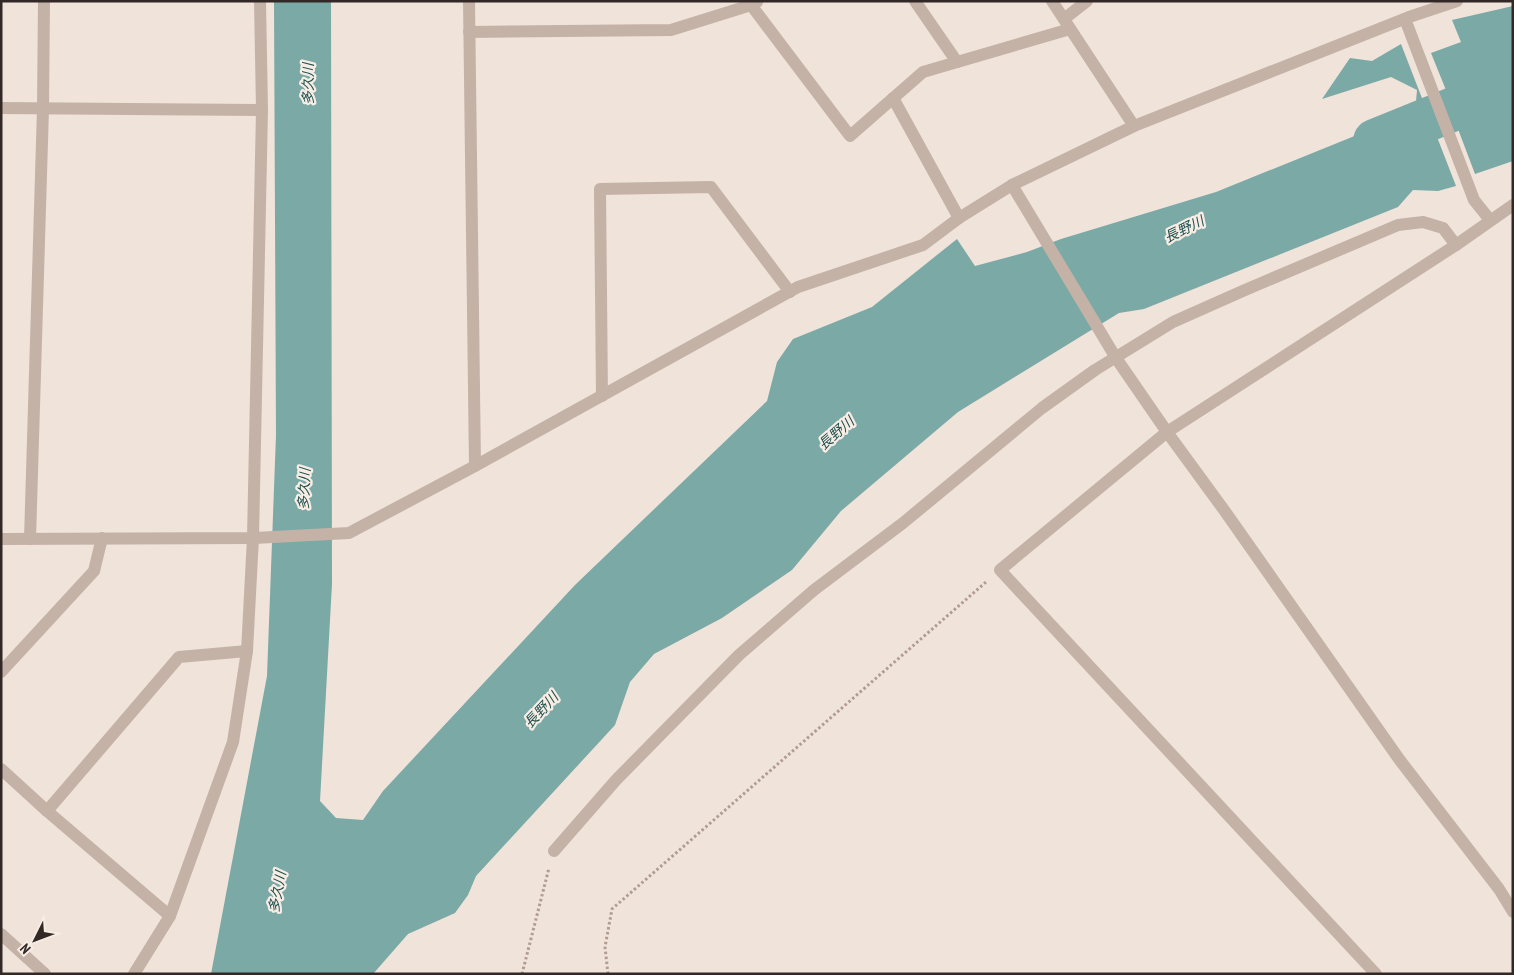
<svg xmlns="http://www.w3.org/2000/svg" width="1514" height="975" viewBox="0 0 1514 975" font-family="'PT Sans Narrow','Noto Sans JP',sans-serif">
	<rect width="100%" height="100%" fill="#efe3da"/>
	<g fill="#7ba9a6">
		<path d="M274,1H331L332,584L320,801L336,818L363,820L383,791L575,585L767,401L777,362L793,339L872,307L957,239L975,266L1027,252L1061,239L1216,192L1357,135L1415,113L1417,90L1391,77L1322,99L1350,58L1372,61L1401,44L1456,186L1438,191L1413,190L1398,207L1144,309L1119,313L958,412L841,511L792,570L722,618L654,654L630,682L615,725L476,876L468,895L455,913L408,934L373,974H211L267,676L276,435Z"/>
		<path d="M1513,6V161L1475,174L1458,129L1488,117L1477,87L1448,95L1431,53L1461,42L1452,20Z"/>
	</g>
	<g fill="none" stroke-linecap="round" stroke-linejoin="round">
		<path stroke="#7ba9a6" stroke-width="44" d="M1375,141L1513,85"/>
		<g stroke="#b19c91" stroke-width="3" stroke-dasharray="2.5 2.5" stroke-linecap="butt">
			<path d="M522,974L549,868"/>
			<path d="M608,974L605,947L612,909L986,582"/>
		</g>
		<g stroke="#c5b2a7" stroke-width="12">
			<path d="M469,1L475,466"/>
			<path d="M915,1L957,62"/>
			<path d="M1052,1L1134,126"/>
			<path d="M751,5L850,136L923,72L1070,29"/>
			<path d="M1064,19L1087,1"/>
			<path d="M1405,19L1474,200L1490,220"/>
			<path d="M469,32L671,30L751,5L757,2"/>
			<path d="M893,98L959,218"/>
			<path d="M1,108L262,110"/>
			<path d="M1012,185L1116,358L1167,432L1224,510L1399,759L1499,889L1513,912"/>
			<path d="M602,396L600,189L711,187L790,292"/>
			<path d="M1,539L253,538L349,533L475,466L798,287L923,245L959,218L1012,185L1134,126L1409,17L1457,1"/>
			<path d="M30,539L43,109L44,1"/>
			<path d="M1,672L94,571L102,538"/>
			<path d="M1,769L47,811L170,916"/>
			<path d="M47,811L179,657L247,651"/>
			<path d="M554,851L616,780L739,655L814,590L903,523L1042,408L1095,370L1173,322L1245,290L1398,225L1423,222L1443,228L1456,245"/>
			<path d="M1,934L45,974"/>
			<path d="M134,974L170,916L233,742L247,651L253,538L262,110L260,1"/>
			<path d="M1376,974L1000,570L1167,432L1456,245L1513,205"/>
		</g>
	</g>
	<g text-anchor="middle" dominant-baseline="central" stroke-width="4.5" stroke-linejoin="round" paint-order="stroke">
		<g font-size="14" font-style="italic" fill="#20504e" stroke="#f7ede5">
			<text transform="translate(308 84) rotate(-90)">多久川</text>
			<text transform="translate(1184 229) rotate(-26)">長野川</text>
			<text transform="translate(836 433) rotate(-41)">長野川</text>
			<text transform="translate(304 489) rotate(-87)">多久川</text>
			<text transform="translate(541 710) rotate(-47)">長野川</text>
			<text transform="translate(277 892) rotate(-80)">多久川</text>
		</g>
	</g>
	<rect width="1514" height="975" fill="none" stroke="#322927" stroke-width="5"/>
	<g transform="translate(35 940) rotate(228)" stroke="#f7ede5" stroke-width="4" paint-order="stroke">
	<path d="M0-4L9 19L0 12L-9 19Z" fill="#322927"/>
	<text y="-8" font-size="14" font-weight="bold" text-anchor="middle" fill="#322927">N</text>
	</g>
</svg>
